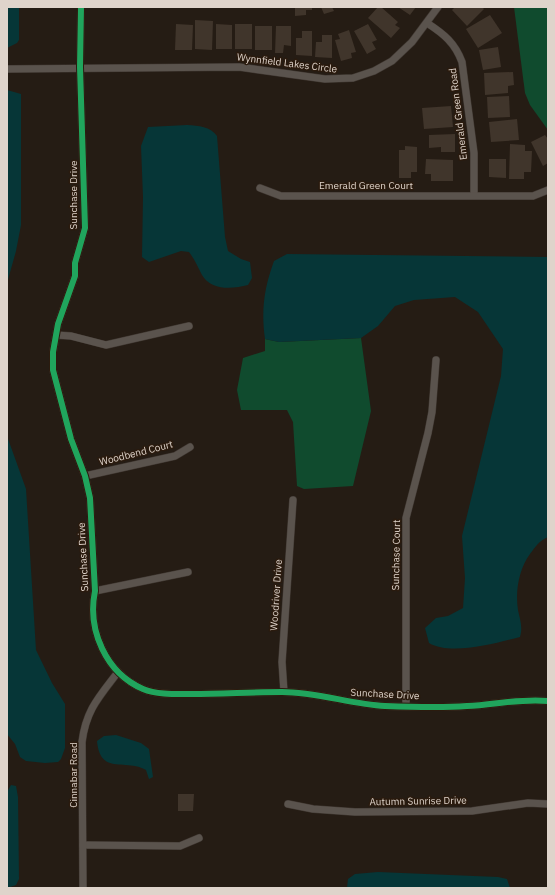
<svg xmlns="http://www.w3.org/2000/svg" width="555" height="895" viewBox="0 0 555 895" font-family="'IBM Plex Sans',sans-serif">
	<rect width="100%" height="100%" fill="#251c14"/>
	<g fill="#104b2e">
		<path d="M514,7H548V130L530,105L525,93Z"/>
		<path d="M361,338L371,411L353,486L304,489L297,486L293,422L287,410H241L237,390L243,358L265,351V339L279,342Z"/>
	</g>
	<g fill="#063637">
		<path d="M7,7H19V40L17,43L7,48Z"/>
		<path d="M7,90L21,94V225L16,251L7,283Z"/>
		<path d="M187,125C199,126 210,126 217,136L225,237L228,251L241,259L250,262L252,278L248,285C233,289 211,291 202,275C198,267 195,260 189,252L181,251L149,262L142,257L143,197L141,146L148,127Z"/>
		<path d="M287,254L548,257V537C539,541 536,546 530,554C519,569 515,591 518,610C520,620 523,627 520,637C496,643 451,656 429,643L425,628L436,618L448,616L463,608L465,578L462,536L501,376L503,349L478,312L455,297L414,300L395,306L378,326L361,338L279,342L265,339C261,311 264,288 274,261Z"/>
		<path d="M7,436L26,489L36,650L52,683L65,704V748L61,759L58,762L45,763L26,761L20,757L15,744L7,734Z"/>
		<path d="M116,735L141,743L149,749L153,777L149,779L146,770C126,758 100,776 97,741L104,736Z"/>
		<path d="M11,785L16,786L18,797L19,879L16,885L7,888V792Z"/>
		<path d="M378,872L498,877L507,879L510,888H347L348,879L355,874Z"/>
	</g>
	<g fill="#40352b">
		<path d="M295,7H312V10H306V15L295,16Z"/>
		<path d="M321,7H332L334,11L324,14Z"/>
		<path d="M378,7H381L398,22L395,25L400,28L391,38L368,18Z"/>
		<path d="M398,7H416L410,15Z"/>
		<path d="M455,7H482L484,9L467,26L452,10Z"/>
		<path d="M490,15L502,33L478,48L466,29Z"/>
		<path d="M195,20L213,21L212,50L195,49Z"/>
		<path d="M176,24L193,25L192,50H175Z"/>
		<path d="M216,24L232,25V49H216Z"/>
		<rect x="235" y="24" width="17" height="25"/>
		<path d="M368,24L377,40L372,42L376,49L367,54L354,31Z"/>
		<rect x="255" y="26" width="17" height="24"/>
		<path d="M276,26H291V46L284,45L283,53H275Z"/>
		<path d="M349,30L356,52L351,53L352,58L341,61L335,40L340,39L338,34Z"/>
		<path d="M302,31H312V56L296,55V38H302Z"/>
		<path d="M322,35H332V58L315,57L316,42H322Z"/>
		<path d="M498,47L501,67L483,70L479,50Z"/>
		<path d="M513,72L514,85L508,86V93L485,95L484,73Z"/>
		<path d="M509,96L510,117L488,118L487,97Z"/>
		<path d="M451,106L453,127L424,129L422,108Z"/>
		<path d="M517,119L519,140L491,142L489,122Z"/>
		<path d="M455,134V152H441V147L429,148V135Z"/>
		<path d="M545,135L548,139V163L543,166L531,142Z"/>
		<path d="M510,144L525,145V151H532L531,172H524V179H509Z"/>
		<path d="M405,146L417,147V172H411V178H399V150H405Z"/>
		<path d="M426,159L453,160V181H431V174H425Z"/>
		<path d="M489,159H506V178L489,177Z"/>
		<path d="M178,794H194L193,811H178Z"/>
	</g>
	<g fill="none" stroke-linecap="round" stroke-linejoin="round">
		<g stroke="#403832" stroke-width="8">
			<g id="street">
				<path d="M81,7L80,67L85,228L75,263V276L58,324L53,352V370L71,439L85,476L90,498L95,591C87,630 106,673 143,689C157,695 177,694 192,694C222,694 252,692 282,692C317,692 350,704 385,706C412,707 440,708 467,706C494,705 520,698 548,701"/>
				<path d="M427,23C444,34 455,43 462,62L474,153V195"/>
				<path d="M7,69L239,67L325,79L353,78L374,71L392,61L412,42L438,7"/>
				<path d="M260,188L281,196H533L548,190"/>
				<path d="M56,335L71,336L106,345L189,326"/>
				<path d="M85,476L175,456L190,447"/>
				<path d="M95,591L188,572"/>
				<path d="M284,692L282,662L293,500"/>
				<path d="M406,706V518L428,433L432,412L436,360"/>
				<path d="M288,804L313,809L355,812L472,811L528,803L548,804"/>
				<path d="M83,845L180,846L199,838"/>
				<path d="M83,888L82,742C86,710 99,697 118,672"/>
			</g>
		</g>
		<use href="#street" stroke="#5a534d" stroke-width="7"/>
		<g stroke="#2b1b0e" stroke-width="8">
			<path id="cycleway" d="M81,7L80,67L85,228L75,263V276L58,324L53,352V370L71,439L85,476L90,498L95,591C87,630 106,673 143,689C157,695 177,694 192,694C222,694 252,692 282,692C317,692 350,704 385,706C412,707 440,708 467,706C494,705 520,698 548,701"/>
		</g>
		<use href="#cycleway" stroke="#20a55d" stroke-width="6"/>
	</g>
	<g text-anchor="middle" dominant-baseline="central" stroke-width="3" stroke-linejoin="round" paint-order="stroke">
		<g font-size="10" fill="#dfd4cb" stroke="#2b1b0e">
			<text transform="translate(287 63) rotate(7)">Wynnfield Lakes Circle</text>
			<text transform="translate(458 114) rotate(-97)">Emerald Green Road</text>
			<text x="366" y="185">Emerald Green Court</text>
			<text transform="translate(73 195) rotate(-90)">Sunchase Drive</text>
			<text transform="translate(136 453) rotate(-14)">Woodbend Court</text>
			<text transform="translate(396 555) rotate(-89)">Sunchase Court</text>
			<text transform="translate(83 557) rotate(-93)">Sunchase Drive</text>
			<text transform="translate(276 595) rotate(-86)">Woodriver Drive</text>
			<text transform="translate(385 694) rotate(3)">Sunchase Drive</text>
			<text transform="translate(73 775) rotate(-90)">Cinnabar Road</text>
			<text transform="translate(418 801) rotate(-1)">Autumn Sunrise Drive</text>
		</g>
	</g>
	<rect width="555" height="895" fill="none" stroke="#dfd4cb" stroke-width="16"/>
</svg>
